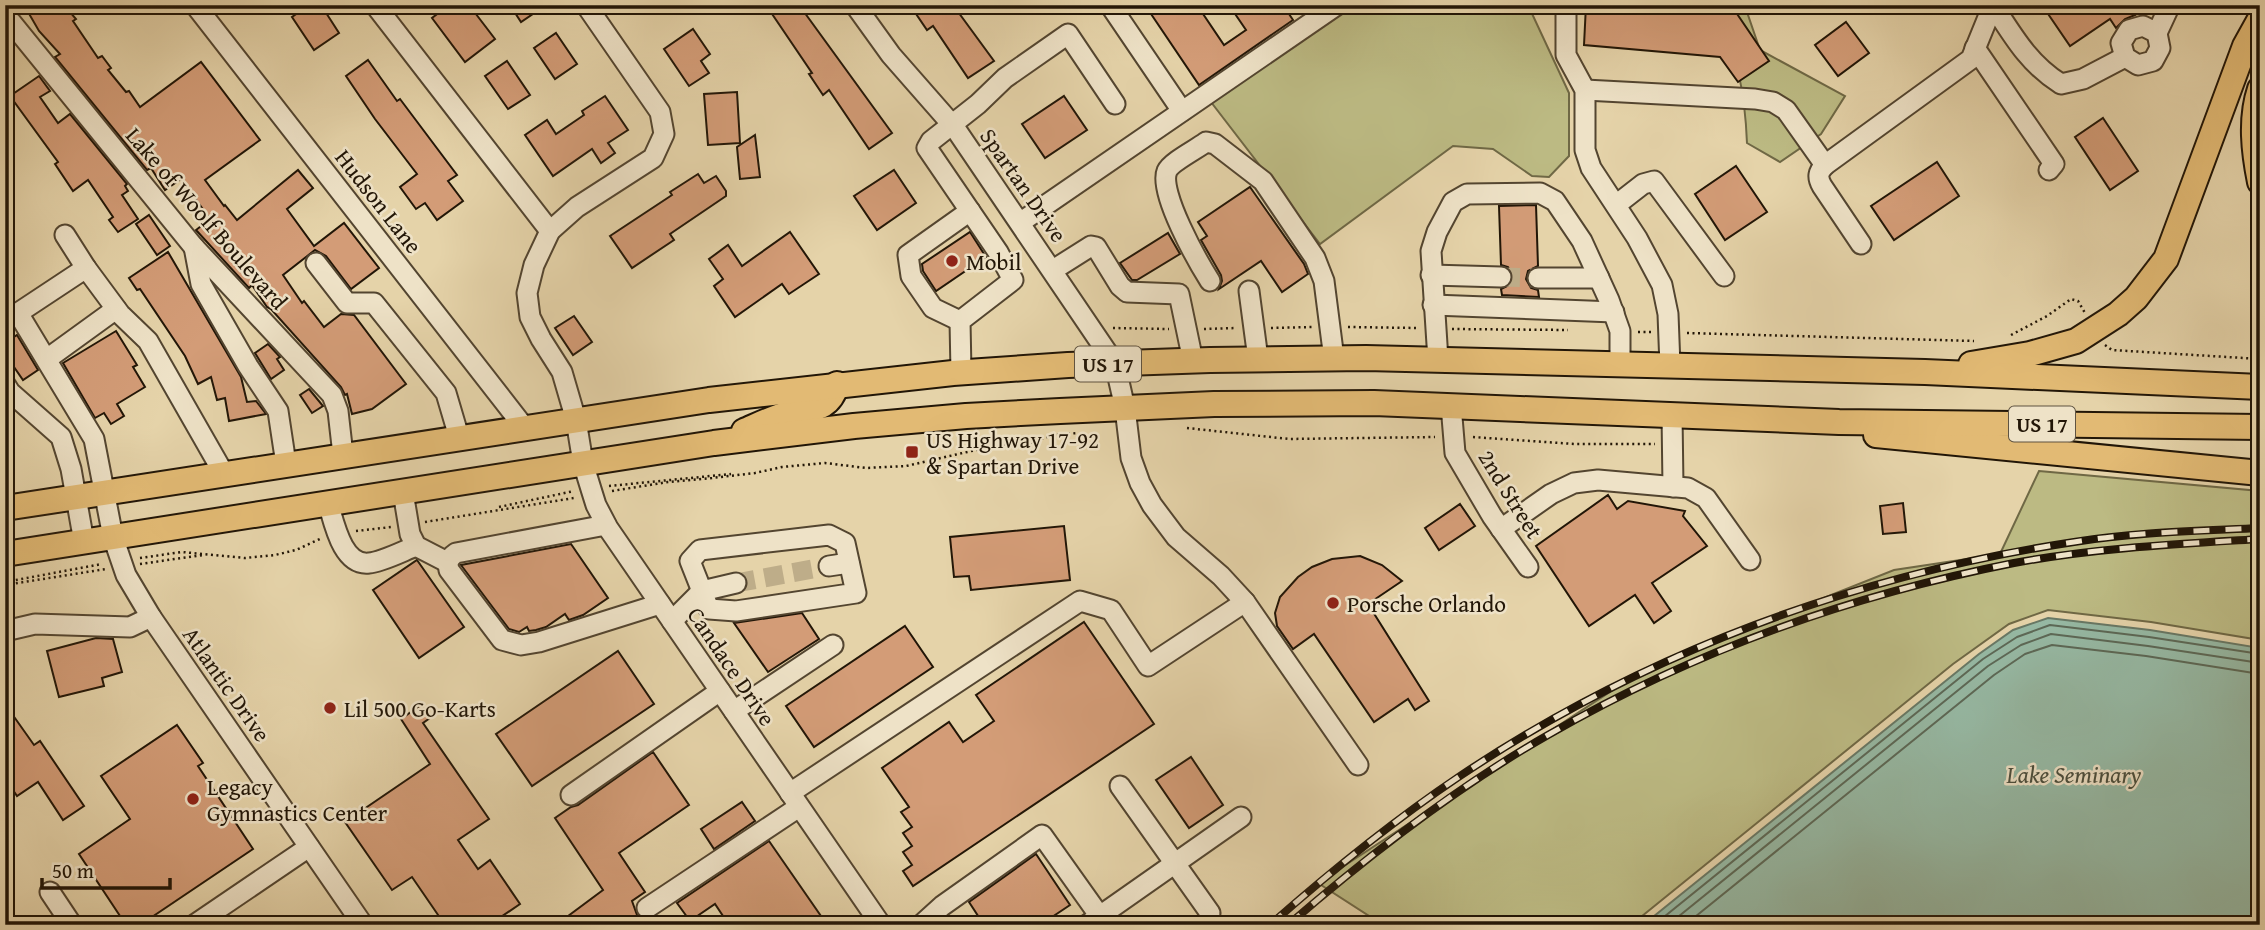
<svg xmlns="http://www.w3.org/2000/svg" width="2265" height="930" viewBox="0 0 2265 930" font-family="'Gentium Book Plus',serif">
	<rect width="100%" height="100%" fill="#e5d3a9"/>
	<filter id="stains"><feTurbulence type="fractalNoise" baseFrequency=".00286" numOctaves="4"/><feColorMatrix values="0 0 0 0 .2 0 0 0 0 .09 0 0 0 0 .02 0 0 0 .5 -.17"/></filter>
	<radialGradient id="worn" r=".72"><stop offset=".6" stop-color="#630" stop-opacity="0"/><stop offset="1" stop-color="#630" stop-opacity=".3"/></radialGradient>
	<g fill="#bcba83" stroke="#6f6845" stroke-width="2">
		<path d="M1353,5H1528L1569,93V156L1549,177L1532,176L1493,149L1453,146L1320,244L1211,102Z"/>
		<path d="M1718,5H1755L1747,12L1760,50L1845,96L1821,134L1780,162L1747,143C1745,90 1736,55 1718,5Z"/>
		<path d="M2039,471L2260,491V640L2151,622L2048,610L2009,624L1953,664L1631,925H1367L1365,920L1369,916L1318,883L1645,669L1894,570L2000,554Z"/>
	</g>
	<path fill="#96b9a4" stroke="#687865" stroke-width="2" d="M2048,618L2150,630L2260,648V925H1643L1979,654L2013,630Z"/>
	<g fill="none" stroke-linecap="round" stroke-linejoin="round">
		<g stroke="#5c6856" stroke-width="2">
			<path d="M1654,925L1983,659L2017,637L2050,625L2149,637L2260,654"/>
			<path d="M1668,925L1988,666L2021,645L2051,634L2148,646L2260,663"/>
			<path d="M1685,925L1994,675L2025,654L2052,645L2146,656L2260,674"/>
		</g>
	</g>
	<g fill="#d39c77" stroke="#221607" stroke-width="2">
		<path d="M24,5H64L76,19L73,21L98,58L102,56L111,68L108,70L126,92L129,91L140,107L201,62L260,140L205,180L224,206L225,205L237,220L298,170L313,188L287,209L314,246L344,223L379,268L351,289L326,256L315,250L283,275L302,303L304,301L324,327L341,314L354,315L406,384L372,409L352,414L347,394L345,395L341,387L271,309L267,307L252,285L249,288L196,230L210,219L181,179L165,190L151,168L147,170L55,57L60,54L39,31Z"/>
		<path d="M309,5H321L339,33L314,50L292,17Z"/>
		<path d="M449,5H469L495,39L465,62L432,18Z"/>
		<path d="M510,5H546L521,22Z"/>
		<path d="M766,5H799L892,133L869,149L829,90L823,95L809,74L812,73Z"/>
		<path d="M910,5H953L994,61L968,78L933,26L927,30Z"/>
		<path d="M1145,5H1197L1224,45L1246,30L1229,5H1283L1293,20L1199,85Z"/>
		<path d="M1586,5H1731L1769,61L1738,82L1720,57L1584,45Z"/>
		<path d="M2042,5H2150L2135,15L2125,19L2116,28L2110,19L2070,46Z"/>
		<path d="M1846,22L1869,53L1838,76L1815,45Z"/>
		<path d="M693,29L710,54L701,61L709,73L689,86L664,49Z"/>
		<path d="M556,33L577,64L555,79L534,48Z"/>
		<path d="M368,60L397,101L400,99L457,175L448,181L463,201L437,220L425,203L416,209L400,187L417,174L375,119L346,76Z"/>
		<path d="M507,61L530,95L508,109L485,76Z"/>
		<path d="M39,76L50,91L40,97L58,123L70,114L127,184L125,186L128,191L122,195L138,219L118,232L109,220L113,217L88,180L73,191L55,164L58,162L10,96Z"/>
		<path d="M737,92L740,143L708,145L704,94Z"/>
		<path d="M605,96L628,130L608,143L615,153L601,163L592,149L553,176L525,135L547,120L556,134L584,115L582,111Z"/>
		<path d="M1064,96L1087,130L1045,158L1022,124Z"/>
		<path d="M2103,118L2138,171L2110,190L2075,137Z"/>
		<path d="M755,135L760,177L740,179L737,147Z"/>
		<path d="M1937,162L1959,196L1894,240L1871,206Z"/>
		<path d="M1736,166L1767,212L1725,240L1695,194Z"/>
		<path d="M894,170L916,203L877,230L854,196Z"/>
		<path d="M698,174L704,183L716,176L726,191V196L670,234L674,240L632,268L610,236L672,195L670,192Z"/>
		<path d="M1250,187L1304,264L1308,274L1282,292L1261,261L1219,289L1222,281L1221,275L1201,240L1207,236L1198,222Z"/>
		<path d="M1536,205L1538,266L1528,271L1526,279L1531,288L1538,290L1539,297L1502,295L1501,289L1511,284L1513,277L1508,267L1501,265L1499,206Z"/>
		<path d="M149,215L170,246L157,255L136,224Z"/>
		<path d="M790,232L819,274L789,294L782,284L735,317L714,286L723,279L709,259L728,245L742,266Z"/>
		<path d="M970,232L986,257L936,291L923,271L922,264Z"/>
		<path d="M1168,233L1180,254L1137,280H1132L1120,263Z"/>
		<path d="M168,252L241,377L247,402L256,401L266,414L229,421L225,398L217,400L211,377L198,384L185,356L140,289L137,290L129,278Z"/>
		<path d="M574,316L592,342L573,355L555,328Z"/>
		<path d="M116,331L137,365L133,367L145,387L117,404L124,416L111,424L104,413L95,418L63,363Z"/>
		<path d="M17,335L38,370L23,380L5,354V343Z"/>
		<path d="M268,344L280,357L277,359L284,370L271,379L255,353Z"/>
		<path d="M309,389L323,406L312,413L300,395Z"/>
		<path d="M1608,495L1617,509L1628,501L1685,511L1683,516L1707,546L1652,583L1671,611L1654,623L1635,595L1589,626L1536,546Z"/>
		<path d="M1903,503L1906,532L1883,534L1880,506Z"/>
		<path d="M1460,504L1475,526L1439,550L1425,528Z"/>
		<path d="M1064,526L1070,580L971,590L969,576L954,577L950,537Z"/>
		<path d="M571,544L608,598L583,615L569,620L565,614L546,627L536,630L529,631L527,627L519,632L509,629L461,565Z"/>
		<path d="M1360,556L1382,565L1402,581L1368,604L1429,701L1415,710L1408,699L1374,722L1314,634L1293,649L1277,626L1275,613L1280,597L1298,577L1312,567L1332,559Z"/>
		<path d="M417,560L464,627L419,658L373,590Z"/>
		<path d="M802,613L819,639L768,672L734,623Z"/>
		<path d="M1084,622L1154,724L913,886L903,871L912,865L903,852L912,846L903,833L912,827L901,812L909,807L882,768L949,722L963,742L994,721L976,695Z"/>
		<path d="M905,626L933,667L814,747L786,706Z"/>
		<path d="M96,638L113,639L122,672L102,678L104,686L59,697L47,651Z"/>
		<path d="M618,651L654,704L532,786L496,734Z"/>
		<path d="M5,704L34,745L40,741L84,806L63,820L38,782L17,796L5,778Z"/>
		<path d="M421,705L430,718L423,723L489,819L458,840L478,869L490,860L520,904L498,919L503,925H445L412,877L392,890L345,822L430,764L401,719Z"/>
		<path d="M177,725L203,763L198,766L253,849L140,925H126L79,854L130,819L101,776Z"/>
		<path d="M653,752L689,805L619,853L645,892L632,901L637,915L648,925H556L603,890L555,818L571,807L578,805Z"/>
		<path d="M1191,757L1223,805L1189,828L1156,780Z"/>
		<path d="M742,802L755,821L714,849L701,829Z"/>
		<path d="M769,841L823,919L814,925H729L715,904L690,921L677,903Z"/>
		<path d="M1036,854L1070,905L1040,925H984L969,902Z"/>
	</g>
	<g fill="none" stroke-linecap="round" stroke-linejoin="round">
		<g stroke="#bead89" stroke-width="19" stroke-dasharray="19 10" stroke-linecap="butt">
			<path d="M1501,277L1538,278"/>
			<path d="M736,583L829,566"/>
		</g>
		<g stroke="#534530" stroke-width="23">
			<g id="minor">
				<path d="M195,5L524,427"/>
				<path d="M375,5L550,231"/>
				<path d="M586,5L660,112L664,134L653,158L577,207L550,231L534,265L527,293L530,317L541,339L562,372L576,420L583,463L591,489L596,505L608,528L881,925"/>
				<path d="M855,5L891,55L955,128L1115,364L1125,408L1131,458L1140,483L1152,505L1176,537L1221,576L1245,602L1358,765"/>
				<path d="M1110,5L1182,111"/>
				<path d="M1566,5V55L1585,90V150L1591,168L1637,238L1662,285L1668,314L1670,366"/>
				<path d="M1993,5C2013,36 2029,64 2061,84L2083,79L2125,57"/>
				<path d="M11,22L193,246L332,395L338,411L343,455"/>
				<path d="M2157,33L2143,26L2129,30L2121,43L2125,57L2138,65L2153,61L2160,48L2157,33L2170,5"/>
				<path d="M1975,48L2054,164L2049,170"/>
				<path d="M1585,90L1755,99L1773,102L1786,110L1825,165C1818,172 1817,177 1822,186L1861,244"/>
				<path d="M1825,165L1971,59L1993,5"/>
				<path d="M1616,205L1643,184L1654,181L1724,276"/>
				<path d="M1021,222L1337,5"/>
				<path d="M65,235L86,268"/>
				<path d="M194,247L201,284L248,366L278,411L286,464"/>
				<path d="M316,263L347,303H374L446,393L459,437"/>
				<path d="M1053,270L1091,246L1096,247L1120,286L1127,292L1179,294L1193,361"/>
				<path d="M1431,275L1501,277"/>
				<path d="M1538,278H1599"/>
				<path d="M1210,281C1198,262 1158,192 1167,171C1171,162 1197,149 1206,142L1215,144L1263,181L1315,258L1324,281L1334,359"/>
				<path d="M1249,291L1258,359"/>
				<path d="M1433,305L1614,312"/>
				<path d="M960,321L933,308L911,276L908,255L970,211"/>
				<path d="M47,359L116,309"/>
				<path d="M1438,360L1431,251L1437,232L1453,202L1467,194L1540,193L1555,201L1582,241L1609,300L1620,331V365"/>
				<path d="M961,372L960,321L1013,280L998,252L927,148L931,141L978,104L1005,78L1068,34L1115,104"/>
				<path d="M5,384L10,392L61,437L71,469L84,542"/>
				<path d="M1451,405L1455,453L1492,516L1528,567"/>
				<path d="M1672,414L1673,487"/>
				<path d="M224,474L148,341L120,314L86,268L18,313L94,439L113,537L126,575L151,617L363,925"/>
				<path d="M403,492L410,534L416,546L447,562"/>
				<path d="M328,503C334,522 342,566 369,563C382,562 403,551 416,546"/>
				<path d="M606,525L456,553C449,558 447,561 449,570L502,640L521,645L539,642L660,604"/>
				<path d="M1501,529L1551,494L1574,483L1598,480L1688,488L1706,498L1750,560"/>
				<path d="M829,535L845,543L856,593L736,611L709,609L690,561L700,550Z"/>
				<path d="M829,566L849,563"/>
				<path d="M672,621L702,591L736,583"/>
				<path d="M5,631L35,624L130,627L151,617"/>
				<path d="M734,711L833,645"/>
				<path d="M1120,786L1210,913"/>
				<path d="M790,793L1080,601L1111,610L1148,666L1245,602"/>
				<path d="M571,795L720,691"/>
				<path d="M50,892L72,925"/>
				<path d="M647,908L799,807"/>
				<path d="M194,925L309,847"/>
				<path d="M921,925L942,906L1042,835L1106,925"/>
				<path d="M1087,925L1241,817"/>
			</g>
		</g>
		<g stroke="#221607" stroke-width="28">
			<g id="major">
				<path d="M2260,89C2250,119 2254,152 2260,182"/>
				<path d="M1971,364L2030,354L2076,341L2118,314L2136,298L2166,259L2245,46L2260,19"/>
				<path d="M744,431C758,425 772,418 787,414C811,408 829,412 837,384"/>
				<path d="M1876,435L2260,473"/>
				<path d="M5,508L709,400L953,373L1068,365L1210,360L1366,358L1925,372L2260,387"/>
				<path d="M5,554L714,443L854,426L966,416L1060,411L1214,404L1374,403L1839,422L2260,427"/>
			</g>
		</g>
		<g stroke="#221607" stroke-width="2.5" stroke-dasharray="2 3.5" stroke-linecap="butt">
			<path d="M1348,327L1418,328"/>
			<path d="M1113,328L1169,329"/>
			<path d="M1271,328L1313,327"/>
			<path d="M1204,329L1236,328"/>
			<path d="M1452,329L1568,330"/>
			<path d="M1638,332H1652"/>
			<path d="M1687,333L1974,341"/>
			<path d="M2011,335L2047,316L2071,299L2078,301L2085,313"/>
			<path d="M2105,345L2112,350L2260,359"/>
			<path d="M1187,428L1289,439L1435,437"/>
			<path d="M1473,437L1575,444H1655"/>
			<path d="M609,486L731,474"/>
			<path d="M612,491L668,482L712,478L755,473L782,467L825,463L866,468L906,466L989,447L1030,443L1053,435L1078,433"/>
			<path d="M499,507L574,491"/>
			<path d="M425,522L574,498"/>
			<path d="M356,531L391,527"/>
			<path d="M140,558L182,552L245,558L275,555L296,550L322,538"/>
			<path d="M140,564L203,555"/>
			<path d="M5,582L102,564"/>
			<path d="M5,585L106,569"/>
		</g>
		<use href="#minor" stroke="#eee2c7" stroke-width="19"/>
		<use href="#major" stroke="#e2ba74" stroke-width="24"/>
		<g stroke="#221607" stroke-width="8">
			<g id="rail">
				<path d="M1270,925C1330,872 1393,821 1460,776C1644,653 1855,575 2074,542C2135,532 2198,531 2260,528"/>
				<path d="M1288,925C1369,855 1455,788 1548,735C1692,652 1851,595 2014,563C2095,548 2178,544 2260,539"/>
			</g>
		</g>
		<use href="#rail" stroke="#eee2c7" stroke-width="5" stroke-dasharray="16" stroke-linecap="butt"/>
	</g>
	<g fill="#8f2418" stroke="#eee2c7" stroke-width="2.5">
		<circle cx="952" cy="261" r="7"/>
		<rect x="905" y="445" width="14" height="14" rx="3.5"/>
		<circle cx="1333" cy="603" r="7"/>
		<circle cx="330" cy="708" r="7"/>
		<circle cx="193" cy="799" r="7"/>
	</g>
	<g text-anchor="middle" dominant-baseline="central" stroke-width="5" stroke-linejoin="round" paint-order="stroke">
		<g fill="#eee2c7" stroke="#5f5341" stroke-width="2">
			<rect x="1075" y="346.5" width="66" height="35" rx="5"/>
			<rect x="2009" y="406.5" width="66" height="35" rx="5"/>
		</g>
		<g font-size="21" font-weight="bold" fill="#221607">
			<text x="1108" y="364">US 17</text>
			<text x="2042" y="424">US 17</text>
		</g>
		<g font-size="23" fill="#221607" stroke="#eee2c7">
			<text transform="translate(1024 185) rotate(55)">Spartan Drive</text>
			<text transform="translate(379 201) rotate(52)">Hudson Lane</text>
			<text transform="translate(207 218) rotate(49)">Lake of Woolf Boulevard</text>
			<text transform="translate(1511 494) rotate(58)">2nd Street</text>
			<text transform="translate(732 666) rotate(56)">Candace Drive</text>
			<text transform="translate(227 684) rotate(55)">Atlantic Drive</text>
		</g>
		<g font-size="23" fill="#221607" stroke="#eee2c7" text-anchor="start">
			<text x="966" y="261">Mobil</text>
			<text x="926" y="439">US Highway 17-92<tspan x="926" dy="26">&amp; Spartan Drive</tspan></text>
			<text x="1347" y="603">Porsche Orlando</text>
			<text x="344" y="708">Lil 500 Go-Karts</text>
			<text x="207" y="786">Legacy<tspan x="207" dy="26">Gymnastics Center</tspan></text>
		</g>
		<g font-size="24" font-style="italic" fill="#4b4f3e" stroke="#eee2c7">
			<text x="2074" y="774">Lake Seminary</text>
		</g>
	</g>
	<rect width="2265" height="930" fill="none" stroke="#e5d3a9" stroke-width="28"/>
	<rect x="7" y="7" width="2251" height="916" fill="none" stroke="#221607" stroke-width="3.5"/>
	<rect x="14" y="14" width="2237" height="902" fill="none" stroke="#221607" stroke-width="2"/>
	<path d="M42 878v10h128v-10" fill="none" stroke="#221607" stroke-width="3.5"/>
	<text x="52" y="878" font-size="21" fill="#221607" stroke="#eee2c7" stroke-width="5" paint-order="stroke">50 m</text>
	<rect width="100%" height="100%" filter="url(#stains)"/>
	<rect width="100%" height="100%" fill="url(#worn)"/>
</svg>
